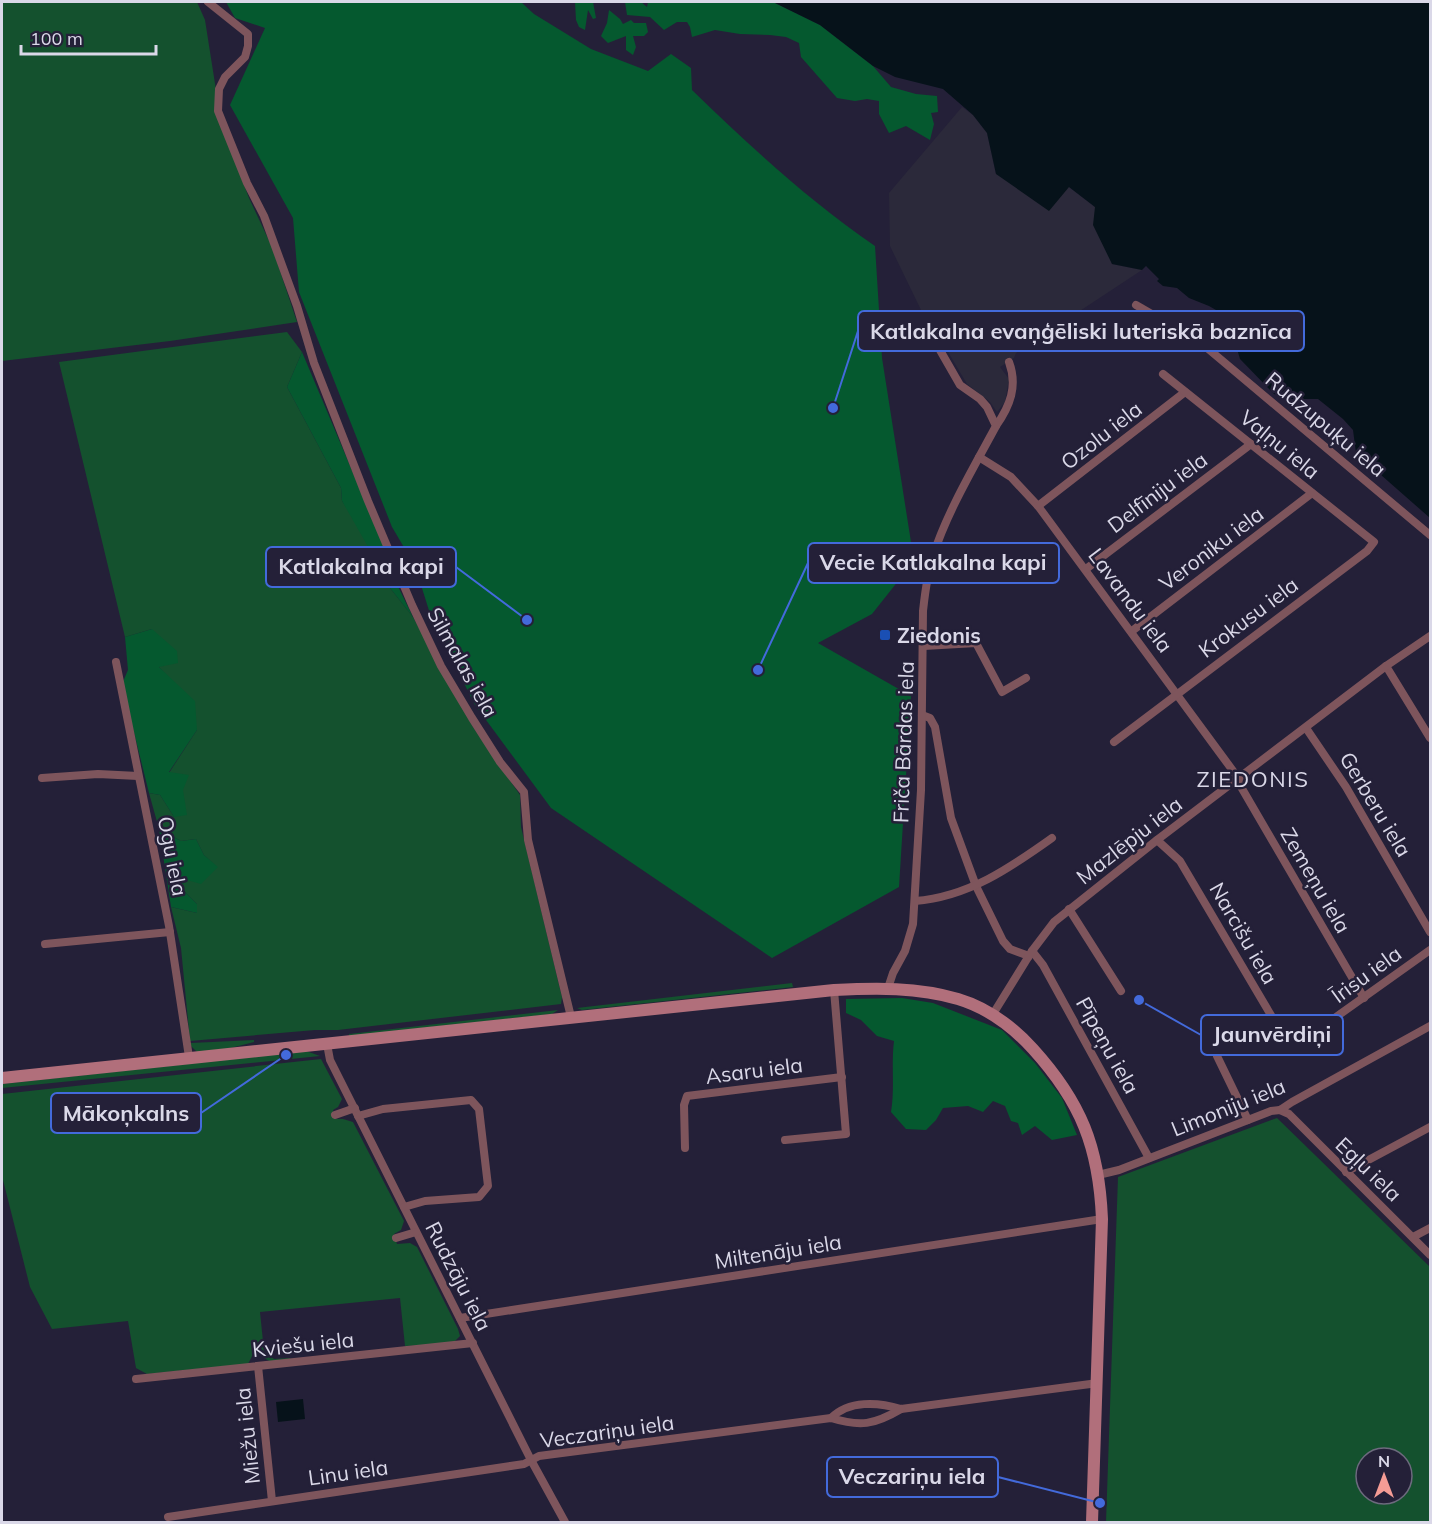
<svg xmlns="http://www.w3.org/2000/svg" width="1432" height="1524" viewBox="0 0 1432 1524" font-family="Mulish,sans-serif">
	<rect width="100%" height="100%" fill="#242038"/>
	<path fill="#2b293a" d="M962,107L973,115L987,133L996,174L1069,187L1095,207L1112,264L1142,270L1016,353L1014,358L1000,367L1009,379L1005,402L997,412L990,402L967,384L925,313L921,310L890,246L889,193Z"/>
	<g fill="#14512e" fill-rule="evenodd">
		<path d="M2,2H197L205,20L216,90V111L249,198L272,247L297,322L170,341L2,361Z"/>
		<path d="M287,332L302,352L287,387L341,488L342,501L386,562V583L413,617L473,727L520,795L521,827L562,997L561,1004L338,1030H315L190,1041L181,948L171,907L197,913V904L180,887L187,880L217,867L204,855L196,839L181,841L159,829L149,793L160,795L174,817L169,773L197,730L170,679L159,667L152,629L125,637L59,362Z"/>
		<path d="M792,983L793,987L582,1010L577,1008Z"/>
		<path d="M558,1010L552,1014L349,1036V1034Z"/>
		<path d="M254,1040V1042L223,1050L197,1052L191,1046V1043Z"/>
		<path d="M306,1051L320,1056L2,1088V1084Z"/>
		<path d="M321,1059L342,1099L338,1107L333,1110L335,1119H343L353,1122L404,1221L401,1230L394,1234L397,1244L410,1243L417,1247L458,1329L460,1336L452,1344L405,1346L400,1298L260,1312L264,1351L274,1359L290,1358L291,1360L271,1362L264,1358L261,1352H254L248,1364L147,1374L136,1368L128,1321L52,1329L30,1287L2,1176V1094Z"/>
		<path d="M1277,1118L1430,1267V1522H1106L1118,1177ZM1366,1458H1402V1494H1366Z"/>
	</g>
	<g fill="#05592f">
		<path d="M226,2H521L534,14L591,49L648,71L671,54L691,68L692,90C750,146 808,200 875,246L882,358L914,561L872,614L818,643L911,696L899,887L772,958L551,808L475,705L432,620L415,566L392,527L299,292L293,218L230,105L265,28L235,18Z"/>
		<path d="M575,2H593L596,18L593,19L588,10L585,30L579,27L576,20Z"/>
		<path d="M625,2H641L647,7L648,2H773L820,25L873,66L891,87L916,94L937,96L938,112L931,113L934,124L930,140L906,126L889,133L879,114V101L867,99L855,101L837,98L801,57L799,43L786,37L770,35L740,34L715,30L692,37L690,27L687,22H677L664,30L650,17L627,15Z"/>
		<path d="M609,10L620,19L623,24L631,20L634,23H646L648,32L644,36H633L636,47L633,55L626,50V36L608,43L601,36L607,23Z"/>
		<path d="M302,352L386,551V562L413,617L386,583V562L375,559L342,501L341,488L287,387Z"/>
		<path d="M152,629L177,651L178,663L159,667L195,701L197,730L169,772L189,775L183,790L187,815L174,817L160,795L149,793L122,684L128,670L125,637Z"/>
		<path d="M159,829L181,841L196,839L204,855L218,867L201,884L187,880L180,887L197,904V913L171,907Z"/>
		<path d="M902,998L933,1003L1002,1030L1035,1063L1062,1098L1077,1135L1052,1140L1035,1126L1022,1135L1018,1123L1011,1121L1005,1106L993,1101L983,1112L968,1106L943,1108L936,1120L926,1130L906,1129L891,1112C895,1088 891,1065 894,1041L877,1036L861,1020L846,1013V999Z"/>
	</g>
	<g fill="#06121a">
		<path d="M773,2H1430V518L1356,453L1353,430L1343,419L1318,399H1286L1274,394L1240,359L1230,325L1223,314L1209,306L1189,298L1177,288L1163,286L1157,281L1159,279L1146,266L1142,270L1112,264L1093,225L1095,207L1069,187L1049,211L996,174L987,133L973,115L943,89L895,77L873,66L820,25Z"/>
		<path d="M303,1399L305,1419L278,1422L276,1402Z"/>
	</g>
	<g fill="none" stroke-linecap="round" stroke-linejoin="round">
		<g stroke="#7e555c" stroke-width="8">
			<path d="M208,2L248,34V46L245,57L225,77L219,89L218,111L247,183L264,216L297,306L314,363L368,501L412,605L441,666L472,718L500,762L524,792L528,840L571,1017"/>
			<path d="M1136,305L1200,342L1430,535"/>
			<path d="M996,426C1010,406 1018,386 1009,362"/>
			<path d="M979,457L1011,477L1038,506L1239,779"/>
			<path d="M1038,506L1185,392"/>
			<path d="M1086,569L1251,444"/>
			<path d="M1132,631L1312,493"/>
			<path d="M924,646L976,643L1002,692L1026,678"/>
			<path d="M116,662L169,926L189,1057"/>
			<path d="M1386,666L1430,738"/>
			<path d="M922,715L930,718L935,727L951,818L976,886L1003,941L1010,949L1029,956"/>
			<path d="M1306,728L1346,787L1430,932"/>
			<path d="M1114,742L1367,551L1374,542L1163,374"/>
			<path d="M42,778L98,774L138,776"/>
			<path d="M1237,780L1364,998"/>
			<path d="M1157,840L1180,861L1288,1044L1293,1048L1299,1047L1336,1017L1430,950"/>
			<path d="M915,901C968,897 1010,868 1052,838"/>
			<path d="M1069,909L1121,991"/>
			<path d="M45,944L170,932"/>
			<path d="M1032,951L1043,965L1149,1158"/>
			<path d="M888,988L893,973L905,951L913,924L921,790L923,611C925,593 927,574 933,556C947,512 974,467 996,426L987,407L980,399L960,385L921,317"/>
			<path d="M993,1014L1032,951L1054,922L1157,840L1386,666L1430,636"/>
			<path d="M327,1044L330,1060L531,1460L565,1522"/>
			<path d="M1217,1056L1248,1120"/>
			<path d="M1280,1110L1289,1114L1430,1255"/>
			<path d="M335,1115L355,1108"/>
			<path d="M358,1116L383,1109L471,1100L479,1109L488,1186L479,1197L425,1201L404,1207"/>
			<path d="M785,1140L846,1134L834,990"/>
			<path d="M685,1148L684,1105L687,1096L842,1077"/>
			<path d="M1346,1172L1430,1127"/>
			<path d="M1098,1175L1119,1170L1248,1120L1271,1111L1280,1110L1292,1102L1430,1026"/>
			<path d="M1413,1237L1430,1228"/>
			<path d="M396,1238L416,1232"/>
			<path d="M460,1318L1102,1219"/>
			<path d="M258,1366L272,1501"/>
			<path d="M136,1379L473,1343"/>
			<path d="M831,1418C849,1400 878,1402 901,1409L1098,1383"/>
			<path d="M168,1517L524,1464L539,1456L831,1418C860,1427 874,1425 901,1409"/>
		</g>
		<path stroke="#b16f7b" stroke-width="12" d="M2,1078L834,990C876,988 917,987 958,999C988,1008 1012,1026 1033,1049C1081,1102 1099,1147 1102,1219L1092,1522"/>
	</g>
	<rect fill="#1a4fb4" stroke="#242038" stroke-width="2" x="879" y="629" width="12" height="12" rx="3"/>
	<g text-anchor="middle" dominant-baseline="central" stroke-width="5" stroke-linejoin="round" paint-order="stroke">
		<g font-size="21" fill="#dad8e8" stroke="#242038">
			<text transform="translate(1326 424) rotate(40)">Rudzupuķu iela</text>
			<text transform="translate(1101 435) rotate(-38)">Ozolu iela</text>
			<text transform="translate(1280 444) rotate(39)">Vaļņu iela</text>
			<text transform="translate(1157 492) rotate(-37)">Delfīniju iela</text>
			<text transform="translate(1211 548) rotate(-37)">Veroniku iela</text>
			<text transform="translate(1131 600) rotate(53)">Lavandu iela</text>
			<text transform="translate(1248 617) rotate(-37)">Krokusu iela</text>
			<text transform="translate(463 662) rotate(61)">Silmalas iela</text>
			<text transform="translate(903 742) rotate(-88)">Friča Bārdas iela</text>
			<text transform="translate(1376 804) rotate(59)">Gerberu iela</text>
			<text transform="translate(1129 840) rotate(-38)">Mazlēpju iela</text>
			<text transform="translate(173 856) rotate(79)">Ogu iela</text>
			<text transform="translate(1316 880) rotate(60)">Zemeņu iela</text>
			<text transform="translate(1244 933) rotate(60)">Narcišu iela</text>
			<text transform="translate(1366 974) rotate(-36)">Īrisu iela</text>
			<text transform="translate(1108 1045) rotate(61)">Pīpeņu iela</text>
			<text transform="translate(754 1070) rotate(-7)">Asaru iela</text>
			<text transform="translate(1228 1107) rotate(-22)">Limoniju iela</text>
			<text transform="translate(1369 1169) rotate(44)">Egļu iela</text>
			<text transform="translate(778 1251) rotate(-9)">Miltenāju iela</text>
			<text transform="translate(459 1276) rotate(63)">Rudzāju iela</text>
			<text transform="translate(303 1344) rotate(-6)">Kviešu iela</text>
			<text transform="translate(607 1431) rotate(-8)">Veczariņu iela</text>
			<text transform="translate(247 1436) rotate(-96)">Miežu iela</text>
			<text transform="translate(348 1472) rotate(-8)">Linu iela</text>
		</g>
		<g font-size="21" font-weight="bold" fill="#dad8e8" stroke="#242038" text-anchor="start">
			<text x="897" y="635">Ziedonis</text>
		</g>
		<g font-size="22" letter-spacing="1.5" fill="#dad8e8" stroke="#242038">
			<text x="1253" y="779">ZIEDONIS</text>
		</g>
	</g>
	<path fill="none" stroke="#436adb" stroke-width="2" d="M833 408L858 331M758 670L808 563M527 620L456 567M1139 1000L1201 1035M286 1055L201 1113M1100 1503L998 1477"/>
	<g fill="#436adb" stroke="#242038" stroke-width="2">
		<circle cx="833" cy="408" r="6"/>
		<circle cx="758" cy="670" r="6"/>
		<circle cx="527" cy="620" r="6"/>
		<circle cx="1139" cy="1000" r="6"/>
		<circle cx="286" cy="1055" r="6"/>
		<circle cx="1100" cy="1503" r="6"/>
	</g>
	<g fill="#242038" stroke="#436adb" stroke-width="2">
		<rect x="858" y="311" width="446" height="40" rx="6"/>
		<rect x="808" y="543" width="251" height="40" rx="6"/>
		<rect x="266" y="547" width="190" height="40" rx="6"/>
		<rect x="1201" y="1015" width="142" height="40" rx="6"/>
		<rect x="51" y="1093" width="150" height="40" rx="6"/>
		<rect x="827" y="1457" width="171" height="40" rx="6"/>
	</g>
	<g font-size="22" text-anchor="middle" font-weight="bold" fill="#dad8e8">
		<text x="1081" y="339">Katlakalna evaņģēliski luteriskā baznīca</text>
		<text x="933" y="570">Vecie Katlakalna kapi</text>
		<text x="361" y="574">Katlakalna kapi</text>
		<text x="1272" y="1042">Jaunvērdiņi</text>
		<text x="126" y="1121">Mākoņkalns</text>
		<text x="912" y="1484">Veczariņu iela</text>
	</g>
	<rect width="1432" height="1524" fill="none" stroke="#dad8e8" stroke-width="6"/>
	<g transform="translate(1384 1476)"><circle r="28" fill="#242038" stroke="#6d6a7e" stroke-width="1.5"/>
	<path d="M0-4.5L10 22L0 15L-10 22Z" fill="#f59c95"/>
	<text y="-9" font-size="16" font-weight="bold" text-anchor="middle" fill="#dad8e8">N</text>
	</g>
	<path d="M21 45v9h135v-9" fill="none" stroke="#dad8e8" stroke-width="3"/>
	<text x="30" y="45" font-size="18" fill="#dad8e8" stroke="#242038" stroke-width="4.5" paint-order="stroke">100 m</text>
</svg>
